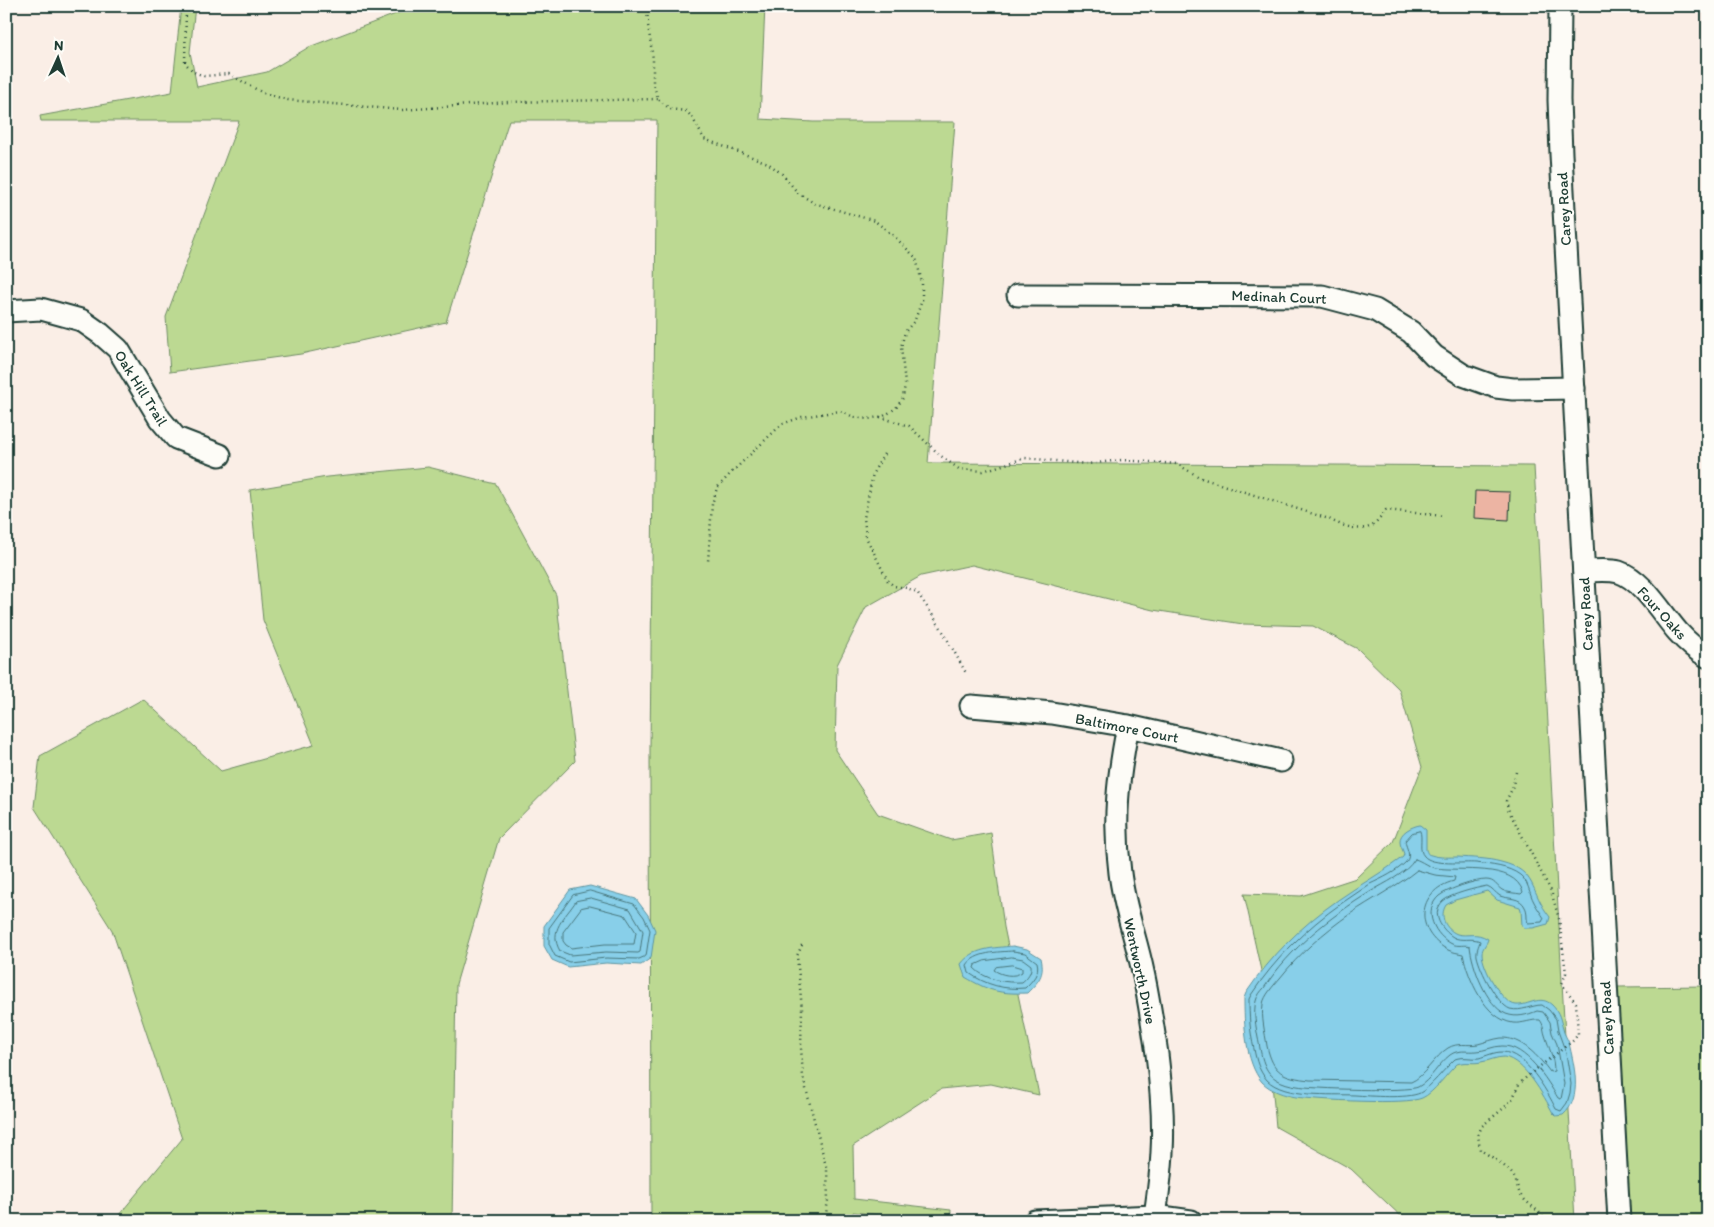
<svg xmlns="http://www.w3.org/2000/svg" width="1714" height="1227" viewBox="0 0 1714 1227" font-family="Itim,sans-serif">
	<rect width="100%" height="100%" fill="#faeee6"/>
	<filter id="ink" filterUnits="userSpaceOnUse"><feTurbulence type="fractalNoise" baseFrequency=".02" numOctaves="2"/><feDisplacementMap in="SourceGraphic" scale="10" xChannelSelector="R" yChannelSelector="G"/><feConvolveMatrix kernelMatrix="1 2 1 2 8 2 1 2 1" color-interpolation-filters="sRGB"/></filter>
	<g filter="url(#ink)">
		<g fill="#bcd992" stroke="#6e8b63">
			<path d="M181,6H195L190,52L197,87L267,72L309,47L401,12L411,6H765L760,119L813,122H955L928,463L1534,466L1575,1221H1406L1351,1169L1276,1127L1262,975L1244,894L1301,896L1356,878L1393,842L1422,767L1399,689L1358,649L1313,626L1243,624L1153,610L972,565L921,576L866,607L837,665L835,750L878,814L951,840L991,833L1004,927L1039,1095L991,1084L941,1089L853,1146L854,1199L951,1210L950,1221H933L853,1212V1221H651L650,747L657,120H509L446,322L301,354L170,372L166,317L239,121H41L40,116L172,92Z"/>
			<path d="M428,467L496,484L556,595L575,761L499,838L456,984L452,1221H114L182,1139L112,930L34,807L40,756L143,699L221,771L314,745L263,620L250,490L327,477Z"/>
			<path d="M1708,986V1221H1630L1618,987Z"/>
		</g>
		<g fill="#88cfe9" stroke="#5e95a1">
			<path d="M1420,825L1426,830V850C1428,854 1427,854 1431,855C1440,858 1450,857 1458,857C1472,858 1487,858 1501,862C1538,871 1529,891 1550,917L1548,924L1533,928H1524L1522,926L1521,910L1520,907L1497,900L1487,891L1455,900L1446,905C1439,916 1445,929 1457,934C1467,937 1476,931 1488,939C1487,944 1482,948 1482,953C1482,967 1502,1004 1516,1005C1529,1006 1540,994 1552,1005C1560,1013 1560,1019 1563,1029C1564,1034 1567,1038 1569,1043C1574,1065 1583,1098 1563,1115L1556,1116L1553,1113C1544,1096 1524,1060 1504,1057C1496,1057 1489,1061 1481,1062C1473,1064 1465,1061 1457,1064C1447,1073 1434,1093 1422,1098C1407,1105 1316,1100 1296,1097C1284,1095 1271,1091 1262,1082C1245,1062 1244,1023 1244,998L1246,993C1271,956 1302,925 1338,900C1359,885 1382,873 1403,857L1404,854C1403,850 1400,846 1400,842C1399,832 1413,826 1420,825Z"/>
			<path d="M590,886L636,899L648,915L655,930L651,958L641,965L606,963L568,967L552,960L544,946V926L570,890Z"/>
			<path d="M1013,946L1027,949L1041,958C1045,975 1039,981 1027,993C999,994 989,991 965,977L961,964C973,948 993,948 1013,946Z"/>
		</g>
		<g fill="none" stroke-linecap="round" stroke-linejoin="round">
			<g stroke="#49777c" stroke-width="1">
				<path d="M1420,831C1423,838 1418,850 1424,856C1432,866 1464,862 1476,863C1491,865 1508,866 1520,875C1529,882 1529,893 1534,902C1537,908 1541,913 1544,918L1542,922L1528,923C1526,918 1528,912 1525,907C1521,897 1508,899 1500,896C1495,893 1493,888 1487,886C1476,888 1451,894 1443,901C1430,914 1442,930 1453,937C1461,942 1472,937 1480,941C1479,946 1476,950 1477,956C1480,970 1497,1004 1510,1009C1522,1012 1531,1005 1542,1005L1549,1010L1556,1019L1558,1031L1566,1053L1571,1084L1570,1093L1567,1103L1561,1111L1556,1109C1547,1091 1525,1052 1502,1052C1494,1052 1486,1056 1479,1058C1471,1059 1463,1056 1455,1059C1445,1068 1430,1088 1420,1093C1407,1099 1370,1096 1355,1095C1331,1094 1285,1098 1267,1080C1259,1071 1256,1060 1254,1049C1250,1032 1249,1016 1249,999L1251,995C1275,959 1306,928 1342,903C1351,897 1361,890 1370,884C1383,878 1396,872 1406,862C1412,855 1406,848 1405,841L1412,833Z"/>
				<path d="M1415,859C1422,861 1428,867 1436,868C1459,872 1514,862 1523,892L1521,894C1516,893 1507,893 1502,890C1496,886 1495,880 1486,880C1475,880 1448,889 1439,896C1422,911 1435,936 1452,944C1458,947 1465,944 1470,946C1472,966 1486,1005 1506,1014C1517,1018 1527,1015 1537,1011L1543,1012L1550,1022L1552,1033L1557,1044L1564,1084L1561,1099L1558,1098C1547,1080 1526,1045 1502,1046C1493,1046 1485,1051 1476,1051C1467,1052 1458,1049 1450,1055C1438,1064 1431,1080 1418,1087C1408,1092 1312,1089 1297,1086C1290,1085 1282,1083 1276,1079C1262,1070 1261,1052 1258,1038C1256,1027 1253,1012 1256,1001C1257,996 1261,991 1264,988C1290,948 1330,917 1370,892C1386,882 1405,875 1415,859Z"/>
				<path d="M1417,870L1435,875L1455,877L1454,881C1416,891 1414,932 1448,950C1452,952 1458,953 1463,954C1468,978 1485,1019 1513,1023C1523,1024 1532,1019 1540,1020C1544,1025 1543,1029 1545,1035C1549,1048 1554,1058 1554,1071L1550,1072C1539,1057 1521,1037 1501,1038C1493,1039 1486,1042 1478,1044C1467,1046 1458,1042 1448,1048C1435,1056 1424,1077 1411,1082L1310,1080C1283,1077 1273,1073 1267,1046C1265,1032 1261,1018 1263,1004C1264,996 1274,985 1280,978C1299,954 1324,932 1350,914C1372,899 1396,887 1417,870Z"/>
				<path d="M590,891L634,904L644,917L650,930L646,956L639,959L606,958L569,962L555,956L549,944V928L573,895Z"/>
				<path d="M591,898L630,909L643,931L640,952L638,953L606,952L570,955L560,951C548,930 565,918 576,901Z"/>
				<path d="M590,906L625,915L636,932L634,944H605L571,948L566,945L563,941V932L581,908Z"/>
				<path d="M1013,951L1025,953L1037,962C1040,973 1033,980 1025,988C1005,990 986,985 969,973L967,965C975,952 998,952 1013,951Z"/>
				<path d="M1012,957L1023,959L1031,965C1032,972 1027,978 1022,982C1006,983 985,980 974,968L975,965L984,961Z"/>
				<path d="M1012,965L1022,968V972C1014,978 1001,975 994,970L996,967Z"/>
			</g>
		</g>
		<path fill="#ecb4a3" stroke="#1f3d34" d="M1475,491L1510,492L1509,520L1474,518Z"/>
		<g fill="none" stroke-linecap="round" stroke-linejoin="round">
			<g stroke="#1f3d34" stroke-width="25">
				<g id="minor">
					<path d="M1560,6L1559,100L1561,154L1619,1221"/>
					<path d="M1018,295L1322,296L1375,310L1411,332L1434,356L1463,375L1496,387L1513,389L1574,388"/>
					<path d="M6,311L41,309L81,320L101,334L118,349L160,419L176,438L220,455"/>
					<path d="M1584,571C1595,571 1608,569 1619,572C1643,580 1662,614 1678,632C1687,642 1696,650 1708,657"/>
					<path d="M971,706L1052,713L1128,726L1281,761"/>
					<path d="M1128,726C1118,777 1113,820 1120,873C1124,907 1136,938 1143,972C1149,999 1153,1027 1157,1054C1161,1086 1164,1119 1162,1152C1161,1173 1158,1195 1155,1216"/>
					<path d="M1035,1221L1155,1216L1191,1221"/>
				</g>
			</g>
			<g stroke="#1f3d34" stroke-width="2.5" stroke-dasharray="1 4" stroke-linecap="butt">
				<path d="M186,6L185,63L194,72L204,76L229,74L263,93L288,100L402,110L509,102L658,99"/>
				<path d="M647,6L648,25L653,59V83L658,99L670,109L686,111L692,117L704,139L768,163L782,174L798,193L814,203L875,221L895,237L916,258L922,283V300L915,320L905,332L901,347L905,384L903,398L896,408L884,416L868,419L854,417L840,411L802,417L782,424L732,472L717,488L712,504L708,562"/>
				<path d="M880,417L909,426L941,456L959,469L983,471L1025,458L1087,464L1122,460L1177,464L1201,478L1329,519C1341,526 1364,534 1376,523C1380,519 1383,514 1386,510L1444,516"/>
				<path d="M884,454L873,473L864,518L866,537L888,581L894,586L907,588L917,592L941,628L966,673"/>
				<path d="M1516,772L1512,789L1506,801L1509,811L1551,891L1559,919L1566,973L1562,984L1576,1003L1578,1034L1574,1040L1530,1074L1519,1084L1513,1098L1505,1107L1482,1126L1478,1135L1480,1150C1489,1155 1509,1167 1514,1177C1518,1184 1517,1192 1523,1198C1531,1207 1540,1210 1545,1221"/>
				<path d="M802,945L797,956L802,1009L801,1047L803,1077L827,1170L828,1200L825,1221"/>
			</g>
			<use href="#minor" stroke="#fdfcf7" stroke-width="21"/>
		</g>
	</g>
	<g text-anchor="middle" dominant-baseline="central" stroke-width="4" stroke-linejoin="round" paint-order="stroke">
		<g font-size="15" fill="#1f3d34" stroke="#fdfcf7">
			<text transform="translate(1564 209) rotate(-93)">Carey Road</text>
			<text transform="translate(1279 297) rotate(2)">Medinah Court</text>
			<text transform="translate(141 388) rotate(58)">Oak Hill Trail</text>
			<text transform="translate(1662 613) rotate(48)">Four Oaks</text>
			<text transform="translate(1586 614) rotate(-93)">Carey Road</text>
			<text transform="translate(1127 728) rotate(11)">Baltimore Court</text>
			<text transform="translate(1140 971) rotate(78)">Wentworth Drive</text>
			<text transform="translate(1607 1018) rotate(-93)">Carey Road</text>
		</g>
	</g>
	<rect width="1714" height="1227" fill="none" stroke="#fdfcf7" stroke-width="25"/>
	<rect x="12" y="12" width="1689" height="1202" fill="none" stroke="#1f3d34" stroke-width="2" filter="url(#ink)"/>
	<g transform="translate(58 58) rotate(3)" stroke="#fdfcf7" stroke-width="4" paint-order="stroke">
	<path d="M0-4L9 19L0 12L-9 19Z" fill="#1f3d34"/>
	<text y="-8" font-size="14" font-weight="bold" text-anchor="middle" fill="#1f3d34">N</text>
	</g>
</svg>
